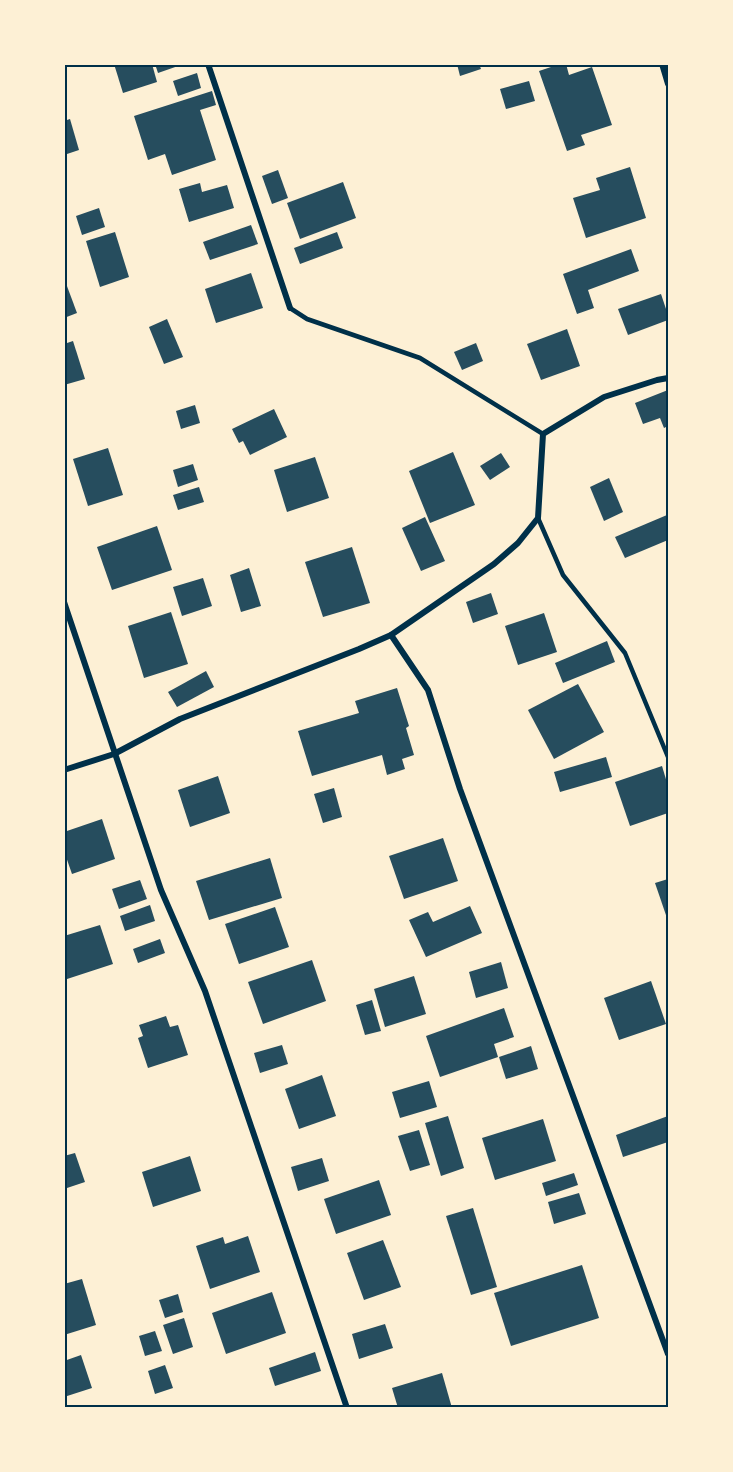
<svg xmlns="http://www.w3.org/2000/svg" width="733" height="1472" viewBox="0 0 733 1472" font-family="Barlow,sans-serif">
	<rect width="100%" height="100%" fill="#fdf0d5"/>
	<g fill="#264d5e">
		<path d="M114,64H152L157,82L123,93Z"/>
		<path d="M155,64H181V65L158,73Z"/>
		<path d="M457,64H479L481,69L460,76Z"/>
		<path d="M560,64H566L569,75L592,67L612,125L581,135L585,145L567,151L539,71Z"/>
		<path d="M197,73L201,88L178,96L173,81Z"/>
		<path d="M529,81L535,101L506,109L500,89Z"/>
		<path d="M212,91L216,105L200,110L216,160L172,175L165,154L148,160L134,116Z"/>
		<path d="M70,119L79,150L64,155V121Z"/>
		<path d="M630,167L646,218L586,238L573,198L600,190L596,178Z"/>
		<path d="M278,170L288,198L272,204L262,176Z"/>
		<path d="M343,182L356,218L300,239L287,203Z"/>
		<path d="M200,183L202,192L227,185L234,208L189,222L179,189Z"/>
		<path d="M99,208L105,227L82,235L76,216Z"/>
		<path d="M251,225L258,244L210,260L203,242Z"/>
		<path d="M115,232L129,277L100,287L86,241Z"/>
		<path d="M337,232L343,248L300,264L294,248Z"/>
		<path d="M631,249L639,271L588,290L594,308L577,314L563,274Z"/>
		<path d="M251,273L263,308L216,323L205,289Z"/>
		<path d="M64,278L77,313L64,318Z"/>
		<path d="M661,294L668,315V320L628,335L618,309Z"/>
		<path d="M167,319L183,357L164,364L149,327Z"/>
		<path d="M567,329L580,366L541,380L527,344Z"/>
		<path d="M73,341L85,379L64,385V344Z"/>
		<path d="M476,343L483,361L462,370L454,352Z"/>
		<path d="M668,390V426L664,428L660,418L643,424L635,403Z"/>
		<path d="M195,405L200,423L181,429L176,411Z"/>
		<path d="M274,409L287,437L250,455L243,441L239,443L232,429Z"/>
		<path d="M108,448L123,495L88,506L73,459Z"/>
		<path d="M453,452L475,505L430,523L409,471Z"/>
		<path d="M501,453L510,467L490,480L480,466Z"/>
		<path d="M315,457L329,498L287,512L274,470Z"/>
		<path d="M193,464L198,480L178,487L173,470Z"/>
		<path d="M609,478L623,512L604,521L590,487Z"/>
		<path d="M199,487L204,502L178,510L173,495Z"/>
		<path d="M667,515L668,518V540L625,558L615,537Z"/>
		<path d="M425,517L445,561L421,571L402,528Z"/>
		<path d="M157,526L172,570L112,590L97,547Z"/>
		<path d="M352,547L370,603L323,617L305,562Z"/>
		<path d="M249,568L261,606L241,612L230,575Z"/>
		<path d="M203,578L212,606L182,616L173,587Z"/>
		<path d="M491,593L498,614L473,623L466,602Z"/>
		<path d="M171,612L188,664L144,678L128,626Z"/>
		<path d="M544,613L557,652L518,665L505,626Z"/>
		<path d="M607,641L615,662L563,683L555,663Z"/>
		<path d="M206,671L214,687L177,707L168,692Z"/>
		<path d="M578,684L604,732L554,759L528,710Z"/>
		<path d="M397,688L409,726L406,728L414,755L402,759L405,769L387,775L382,755L312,776L298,731L359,713L355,701Z"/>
		<path d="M606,757L612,777L560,792L554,772Z"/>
		<path d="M662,766L668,786V813L630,826L615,782Z"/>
		<path d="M218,776L230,813L190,827L178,790Z"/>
		<path d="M334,788L342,817L323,823L314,794Z"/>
		<path d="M102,819L115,859L72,874L64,851V832Z"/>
		<path d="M443,838L458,881L404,899L389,856Z"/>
		<path d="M270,858L282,898L209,920L196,881Z"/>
		<path d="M668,879V921L655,883Z"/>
		<path d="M140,880L147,899L119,909L112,889Z"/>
		<path d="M150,905L155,921L125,931L120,916Z"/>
		<path d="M470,906L482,933L426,957L409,920L428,912L433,922Z"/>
		<path d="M275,907L289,947L239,964L225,924Z"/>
		<path d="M100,925L113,964L64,980V936Z"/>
		<path d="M160,939L165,953L138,963L133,949Z"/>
		<path d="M312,960L326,1001L263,1024L248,982Z"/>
		<path d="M501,962L508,988L476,998L469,972Z"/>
		<path d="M414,976L426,1014L385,1027L374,989Z"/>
		<path d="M651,981L666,1024L619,1040L604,998Z"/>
		<path d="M372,1000L381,1031L365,1035L356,1005Z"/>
		<path d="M504,1008L514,1037L494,1044L498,1057L440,1077L426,1036Z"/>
		<path d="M166,1016L170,1027L178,1025L188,1055L148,1068L138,1038L143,1036L139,1025Z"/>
		<path d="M282,1045L288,1064L260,1073L254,1053Z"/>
		<path d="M531,1046L538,1069L506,1079L499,1057Z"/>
		<path d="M322,1075L336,1116L299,1129L285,1089Z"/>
		<path d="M429,1081L437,1107L400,1118L392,1092Z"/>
		<path d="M448,1116L464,1168L441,1176L425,1123Z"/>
		<path d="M668,1116V1142L623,1157L616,1135Z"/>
		<path d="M543,1119L556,1161L495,1180L482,1138Z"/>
		<path d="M419,1130L430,1165L410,1171L398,1136Z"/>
		<path d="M75,1153L85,1182L64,1189V1156Z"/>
		<path d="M190,1156L201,1191L153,1207L142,1172Z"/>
		<path d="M322,1158L329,1181L298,1191L291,1167Z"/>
		<path d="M574,1173L578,1185L546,1196L542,1183Z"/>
		<path d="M379,1180L391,1215L336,1234L324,1199Z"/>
		<path d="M579,1193L586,1214L554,1224L548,1202Z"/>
		<path d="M473,1208L497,1287L471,1295L446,1216Z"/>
		<path d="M248,1236L260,1272L210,1289L196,1246L223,1237L225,1244Z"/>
		<path d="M383,1240L401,1287L364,1300L347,1253Z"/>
		<path d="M582,1265L599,1318L511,1346L494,1293Z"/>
		<path d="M82,1279L96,1325L64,1335V1284Z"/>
		<path d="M272,1292L286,1333L226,1354L212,1313Z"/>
		<path d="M178,1294L183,1312L165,1318L159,1300Z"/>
		<path d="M184,1318L193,1347L173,1354L163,1325Z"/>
		<path d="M385,1324L393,1348L359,1359L352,1334Z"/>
		<path d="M155,1331L162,1351L145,1356L139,1336Z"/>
		<path d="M315,1352L321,1371L275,1386L269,1368Z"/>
		<path d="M81,1355L92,1388L64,1397V1361Z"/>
		<path d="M165,1365L173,1388L155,1394L148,1371Z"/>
		<path d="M442,1373L452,1408H398L392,1388Z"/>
	</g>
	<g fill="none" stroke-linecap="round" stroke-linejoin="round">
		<g stroke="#003049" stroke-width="4.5">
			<path d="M290,308L307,319L420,358L543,434"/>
			<path d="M538,518L563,575L625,653L668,757"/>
		</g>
		<g stroke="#003049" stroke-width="6">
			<path d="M208,64L290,308"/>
			<path d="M662,64L668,84"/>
			<path d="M64,602L161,890L205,991L347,1408"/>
			<path d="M391,635L428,690L460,789L668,1354"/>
			<path d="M64,770L114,754L180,719L359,649L391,635L494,564L518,543L538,518L543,434L604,397L657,380L668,378"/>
		</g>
	</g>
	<rect width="733" height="1472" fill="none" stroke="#fdf0d5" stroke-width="132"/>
	<rect x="66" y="66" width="601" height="1340" fill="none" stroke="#003049" stroke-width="2"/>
</svg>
